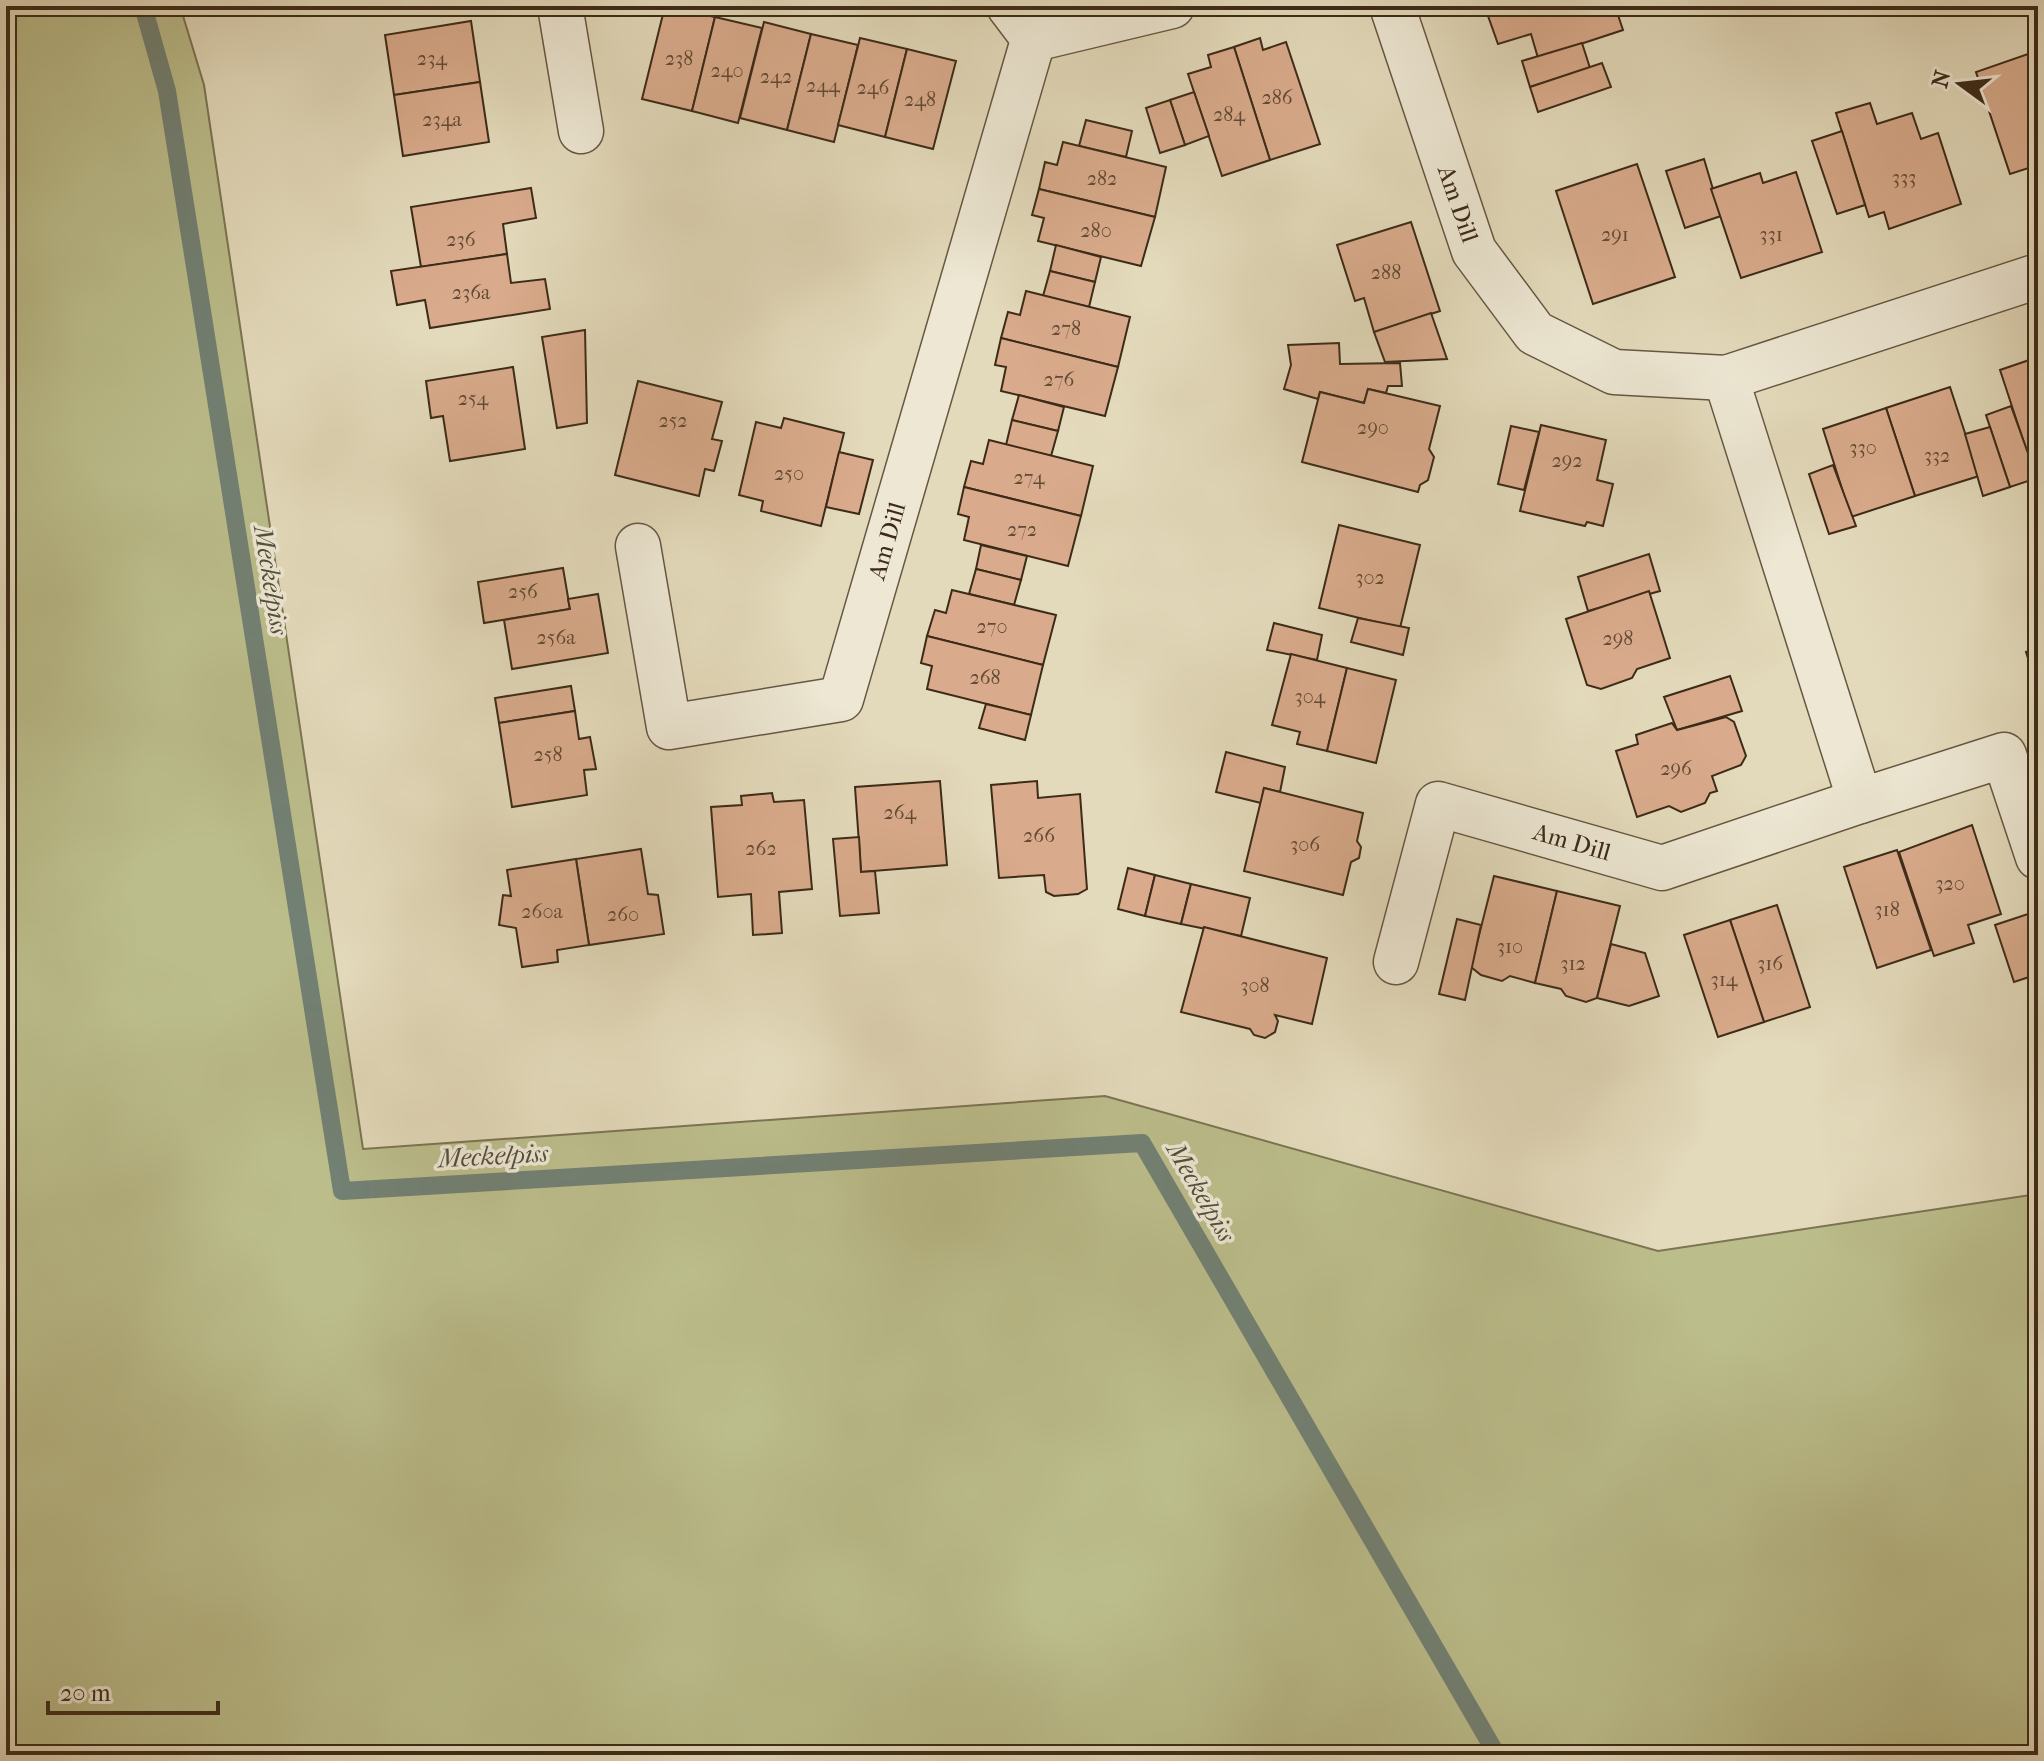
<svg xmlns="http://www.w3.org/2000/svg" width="2044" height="1761" viewBox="0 0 2044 1761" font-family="'IM FELL French Canon',serif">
	<rect width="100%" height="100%" fill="#e3dabb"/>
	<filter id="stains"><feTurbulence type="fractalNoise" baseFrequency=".0025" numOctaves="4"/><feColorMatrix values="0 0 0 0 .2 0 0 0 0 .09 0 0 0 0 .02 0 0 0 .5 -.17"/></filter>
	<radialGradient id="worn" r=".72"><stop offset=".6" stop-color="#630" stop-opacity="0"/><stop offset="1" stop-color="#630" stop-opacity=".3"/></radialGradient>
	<path fill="#bbbd8b" stroke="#7c7452" stroke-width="2" d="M6,6H180L204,85L363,1149L1105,1096L1658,1251L2038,1194V1755H6Z"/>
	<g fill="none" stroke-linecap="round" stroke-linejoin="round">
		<path stroke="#728174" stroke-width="18" d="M143,6L167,91L342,1191L1142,1143L1497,1755"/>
	</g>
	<g fill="#d9ab8c" stroke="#3d2b18" stroke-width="2">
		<path d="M665,6L715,17L692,111L642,99Z"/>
		<path d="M1507,6H1615L1623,30L1538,58L1531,34L1498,44L1487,13Z"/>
		<path d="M715,17L762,28L738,123L692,111Z"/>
		<path d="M471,21L480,82L394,95L385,35Z"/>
		<path d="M764,22L811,34L787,130L740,118Z"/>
		<path d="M2038,33V165L2010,174L1976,72L2034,52L2029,36Z"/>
		<path d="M811,34L858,45L834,142L787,130Z"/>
		<path d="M860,38L907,49L885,137L838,125Z"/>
		<path d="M1260,38L1263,50L1286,42L1320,144L1270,160L1234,47Z"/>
		<path d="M1582,43L1590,68L1530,87L1522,61Z"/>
		<path d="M1234,47L1270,160L1222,176L1188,74L1211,67L1208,55Z"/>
		<path d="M907,49L956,61L933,149L885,137Z"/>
		<path d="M1602,63L1611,87L1538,112L1530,87Z"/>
		<path d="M480,82L489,142L403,156L394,95Z"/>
		<path d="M1194,92L1209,136L1185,145L1170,100Z"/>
		<path d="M1170,100L1185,145L1160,153L1146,108Z"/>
		<path d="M1870,103L1877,124L1912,113L1921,139L1938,133L1961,204L1889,229L1884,212L1869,217L1836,113Z"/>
		<path d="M1086,120L1132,131L1126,157L1079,146Z"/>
		<path d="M1842,131L1865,205L1837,214L1812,141Z"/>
		<path d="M1063,142L1166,167L1155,217L1039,189L1045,162L1057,165Z"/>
		<path d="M1704,159L1721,216L1685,228L1666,171Z"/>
		<path d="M1637,164L1675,277L1593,304L1556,191Z"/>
		<path d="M1796,172L1822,252L1741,278L1711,189L1760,173L1763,183Z"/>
		<path d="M531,188L536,218L503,224L507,254L421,267L411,207Z"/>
		<path d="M1039,189L1155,217L1141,266L1038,241L1044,218L1032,215Z"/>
		<path d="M1411,222L1440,311L1374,332L1364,298L1355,301L1337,245Z"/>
		<path d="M1056,245L1101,257L1095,282L1050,271Z"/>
		<path d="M507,254L511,283L545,279L550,309L430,328L425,300L397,305L391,271Z"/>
		<path d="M1050,271L1095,282L1089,307L1043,296Z"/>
		<path d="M1026,291L1130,317L1118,367L1001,338L1008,312L1020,315Z"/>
		<path d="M1431,313L1447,359L1385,362L1374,332Z"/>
		<path d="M585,330L587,423L557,428L542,337Z"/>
		<path d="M1001,338L1118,367L1105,416L1001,391L1006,367L995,365Z"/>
		<path d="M1339,343L1340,364L1400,363L1402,386H1388L1386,393L1368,389L1364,403L1320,392L1318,399L1284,389L1291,365L1288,345Z"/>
		<path d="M2038,357V455L2029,458L2000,370Z"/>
		<path d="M513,367L525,449L450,461L443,416L431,418L426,381Z"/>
		<path d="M638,381L722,402L712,439L722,441L714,471L705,469L699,496L615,475Z"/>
		<path d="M1950,387L1979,476L1915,496L1886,408Z"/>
		<path d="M1368,389L1440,406L1429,449L1434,457L1428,480L1420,485L1418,492L1302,462L1320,392L1364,403Z"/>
		<path d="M1019,395L1064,407L1058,431L1012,420Z"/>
		<path d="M2011,406L2037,478L2010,487L1986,415Z"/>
		<path d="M1886,408L1915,496L1851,517L1823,429Z"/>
		<path d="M784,418L844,433L821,526L761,511L763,501L739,495L756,422L781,428Z"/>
		<path d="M1012,420L1058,431L1051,456L1006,445Z"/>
		<path d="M1541,425L1606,440L1597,480L1613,484L1603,526L1587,522L1585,526L1520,511Z"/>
		<path d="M1511,426L1539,432L1524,490L1498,484Z"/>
		<path d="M1990,427L2010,487L1983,496L1965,434Z"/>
		<path d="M989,440L1093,466L1081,516L964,487L971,461L983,464Z"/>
		<path d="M839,452L873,460L859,514L826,507Z"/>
		<path d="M1833,465L1856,526L1829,534L1809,474Z"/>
		<path d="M964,487L1081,516L1068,566L964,540L969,517L958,514Z"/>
		<path d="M1339,525L1420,545L1400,628L1319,608Z"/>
		<path d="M981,545L1027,556L1021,580L976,569Z"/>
		<path d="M1649,554L1660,591L1588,611L1578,577Z"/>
		<path d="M563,568L570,609L484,623L478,582Z"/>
		<path d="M976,569L1021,580L1014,605L969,594Z"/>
		<path d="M952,590L1056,615L1043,665L927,636L935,610L946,613Z"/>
		<path d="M1649,591L1670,658L1637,669L1632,678L1601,689L1587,685L1566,619Z"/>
		<path d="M598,594L608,653L512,669L504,620L570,609L568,599Z"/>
		<path d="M1358,618L1409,628L1403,655L1351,642Z"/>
		<path d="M1274,623L1322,635L1317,660L1267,650Z"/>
		<path d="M927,636L1043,665L1031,715L927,689L932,666L921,663Z"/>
		<path d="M2038,648V690L2026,652Z"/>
		<path d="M1291,654L1347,668L1327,751L1297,744L1300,732L1272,725Z"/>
		<path d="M1347,668L1396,680L1376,763L1327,751Z"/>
		<path d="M1730,676L1742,711L1677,730L1664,697Z"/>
		<path d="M571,686L575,711L499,723L495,698Z"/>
		<path d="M986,704L1031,715L1025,740L979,728Z"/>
		<path d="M575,711L579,739L590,737L596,769L584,770L587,795L512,807L499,723Z"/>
		<path d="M1726,717L1734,722L1746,756L1741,765L1712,776L1717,791L1710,793L1705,803L1681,812L1669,806L1637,817L1616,751L1638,744L1636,735L1672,723L1677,730Z"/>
		<path d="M1226,752L1285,767L1280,792L1264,788L1261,803L1216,792Z"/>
		<path d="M940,781L947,865L861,872L855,787Z"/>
		<path d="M1037,781L1038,798L1080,794L1087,889L1078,894L1054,896L1046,892L1044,875L999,878L991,785Z"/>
		<path d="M1264,788L1363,813L1357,841L1361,847L1359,858L1351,862L1343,895L1244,871Z"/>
		<path d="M772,793L774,802L804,800L812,889L779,892L782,933L753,935L751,894L718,897L711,807L742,805L741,796Z"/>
		<path d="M1972,825L2001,914L1968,925L1974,943L1934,956L1899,852Z"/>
		<path d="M859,837L861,872L875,871L879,913L840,916L833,839Z"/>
		<path d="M641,849L648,894L658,895L664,934L589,945L576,859Z"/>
		<path d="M1897,850L1931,950L1877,968L1844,867Z"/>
		<path d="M576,859L589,945L557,950L558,962L522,967L516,928L499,925L503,895L511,896L507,870Z"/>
		<path d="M1128,868L1155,875L1145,916L1118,909Z"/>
		<path d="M1155,875L1191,884L1181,924L1145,916Z"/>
		<path d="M1494,876L1557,891L1535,983L1510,976L1502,981L1481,975L1471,967Z"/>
		<path d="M1191,884L1250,898L1241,936L1181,924Z"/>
		<path d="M1557,891L1620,906L1597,998L1586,1002L1566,996L1561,989L1535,983Z"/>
		<path d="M1777,905L1810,1007L1764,1022L1730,920Z"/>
		<path d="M2031,913L2038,936V974L2014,982L1995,925Z"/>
		<path d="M1457,919L1481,925L1465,1000L1439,994Z"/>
		<path d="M1730,920L1764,1022L1718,1037L1684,935Z"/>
		<path d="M1204,927L1327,958L1312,1024L1275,1015L1278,1021L1275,1032L1265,1038L1254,1035L1250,1029L1181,1012Z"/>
		<path d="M1611,944L1645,953L1659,996L1629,1006L1597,998Z"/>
	</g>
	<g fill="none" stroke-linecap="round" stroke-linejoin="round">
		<g stroke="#665741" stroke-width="47">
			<g id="street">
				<path d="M560,6L581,131"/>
				<path d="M1009,6L1034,39L1172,6"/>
				<path d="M1392,6L1474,251L1535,333L1614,372L1726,378L2038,276"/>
				<path d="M1726,378L1860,801L2004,755L2038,857"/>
				<path d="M638,546L669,727L841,699L1043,6"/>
				<path d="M1396,962L1438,804L1662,868L1860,801"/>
			</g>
		</g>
		<use href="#street" stroke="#ede7d3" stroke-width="44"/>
	</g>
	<g text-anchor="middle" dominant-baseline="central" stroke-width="7" stroke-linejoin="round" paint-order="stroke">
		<g font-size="20" fill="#644b35">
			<text x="432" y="58">234</text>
			<text x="679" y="58">238</text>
			<text x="727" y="70">240</text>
			<text x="776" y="76">242</text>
			<text x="823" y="85">244</text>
			<text x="873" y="87">246</text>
			<text x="1277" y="97">286</text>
			<text x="920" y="99">248</text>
			<text x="1229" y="114">284</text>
			<text x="442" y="119">234a</text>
			<text x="1904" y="177">333</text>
			<text x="1102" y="178">282</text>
			<text x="1096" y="230">280</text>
			<text x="1615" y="234">291</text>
			<text x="1771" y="234">331</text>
			<text x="461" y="239">236</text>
			<text x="1386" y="272">288</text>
			<text x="471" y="292">236a</text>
			<text x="1066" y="328">278</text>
			<text x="1059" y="379">276</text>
			<text x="473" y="398">254</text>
			<text x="673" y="420">252</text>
			<text x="1373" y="427">290</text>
			<text x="1863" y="447">330</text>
			<text x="1937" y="455">332</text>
			<text x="1567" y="460">292</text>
			<text x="789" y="473">250</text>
			<text x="1029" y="477">274</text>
			<text x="1022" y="529">272</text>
			<text x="1370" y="577">302</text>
			<text x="523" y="591">256</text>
			<text x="992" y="626">270</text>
			<text x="556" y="637">256a</text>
			<text x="1618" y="638">298</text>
			<text x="985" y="677">268</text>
			<text x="1310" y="696">304</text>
			<text x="548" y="754">258</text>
			<text x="1676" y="768">296</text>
			<text x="900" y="812">264</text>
			<text x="1039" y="835">266</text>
			<text x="1305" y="844">306</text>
			<text x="761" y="848">262</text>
			<text x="1950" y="883">320</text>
			<text x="1887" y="909">318</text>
			<text x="542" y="911">260a</text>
			<text x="623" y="914">260</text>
			<text x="1510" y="946">310</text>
			<text x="1573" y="963">312</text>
			<text x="1770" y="963">316</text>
			<text x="1724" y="979">314</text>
			<text x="1255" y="985">308</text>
		</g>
		<g font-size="24" fill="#3d2b18" stroke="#ede7d3">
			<text transform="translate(1458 204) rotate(71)">Am Dill</text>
			<text transform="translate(887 541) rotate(-74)">Am Dill</text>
			<text transform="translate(1572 842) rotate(16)">Am Dill</text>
		</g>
		<g font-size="26" font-style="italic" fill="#534f3e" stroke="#ede7d3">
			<text transform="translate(271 580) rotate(81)">Meckelpiss</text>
			<text transform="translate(493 1156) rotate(-3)">Meckelpiss</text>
			<text transform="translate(1201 1192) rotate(60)">Meckelpiss</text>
		</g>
	</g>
	<rect width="2044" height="1761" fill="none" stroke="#e3dabb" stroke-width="32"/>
	<rect x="8" y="8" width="2028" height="1745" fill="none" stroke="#3d2b18" stroke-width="4"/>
	<rect x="16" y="16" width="2012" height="1729" fill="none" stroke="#3d2b18" stroke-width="2"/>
	<g transform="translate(1960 84) rotate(285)" stroke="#ede7d3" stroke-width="6" paint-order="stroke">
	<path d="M0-6L14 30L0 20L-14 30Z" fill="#3d2b18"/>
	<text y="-12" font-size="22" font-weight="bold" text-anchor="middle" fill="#3d2b18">N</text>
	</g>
	<path d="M48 1701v12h170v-12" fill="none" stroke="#3d2b18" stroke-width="4"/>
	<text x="60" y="1701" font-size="24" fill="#3d2b18" stroke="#ede7d3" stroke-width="6" paint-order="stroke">20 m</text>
	<rect width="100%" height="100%" filter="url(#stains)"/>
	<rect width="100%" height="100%" fill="url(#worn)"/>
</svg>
